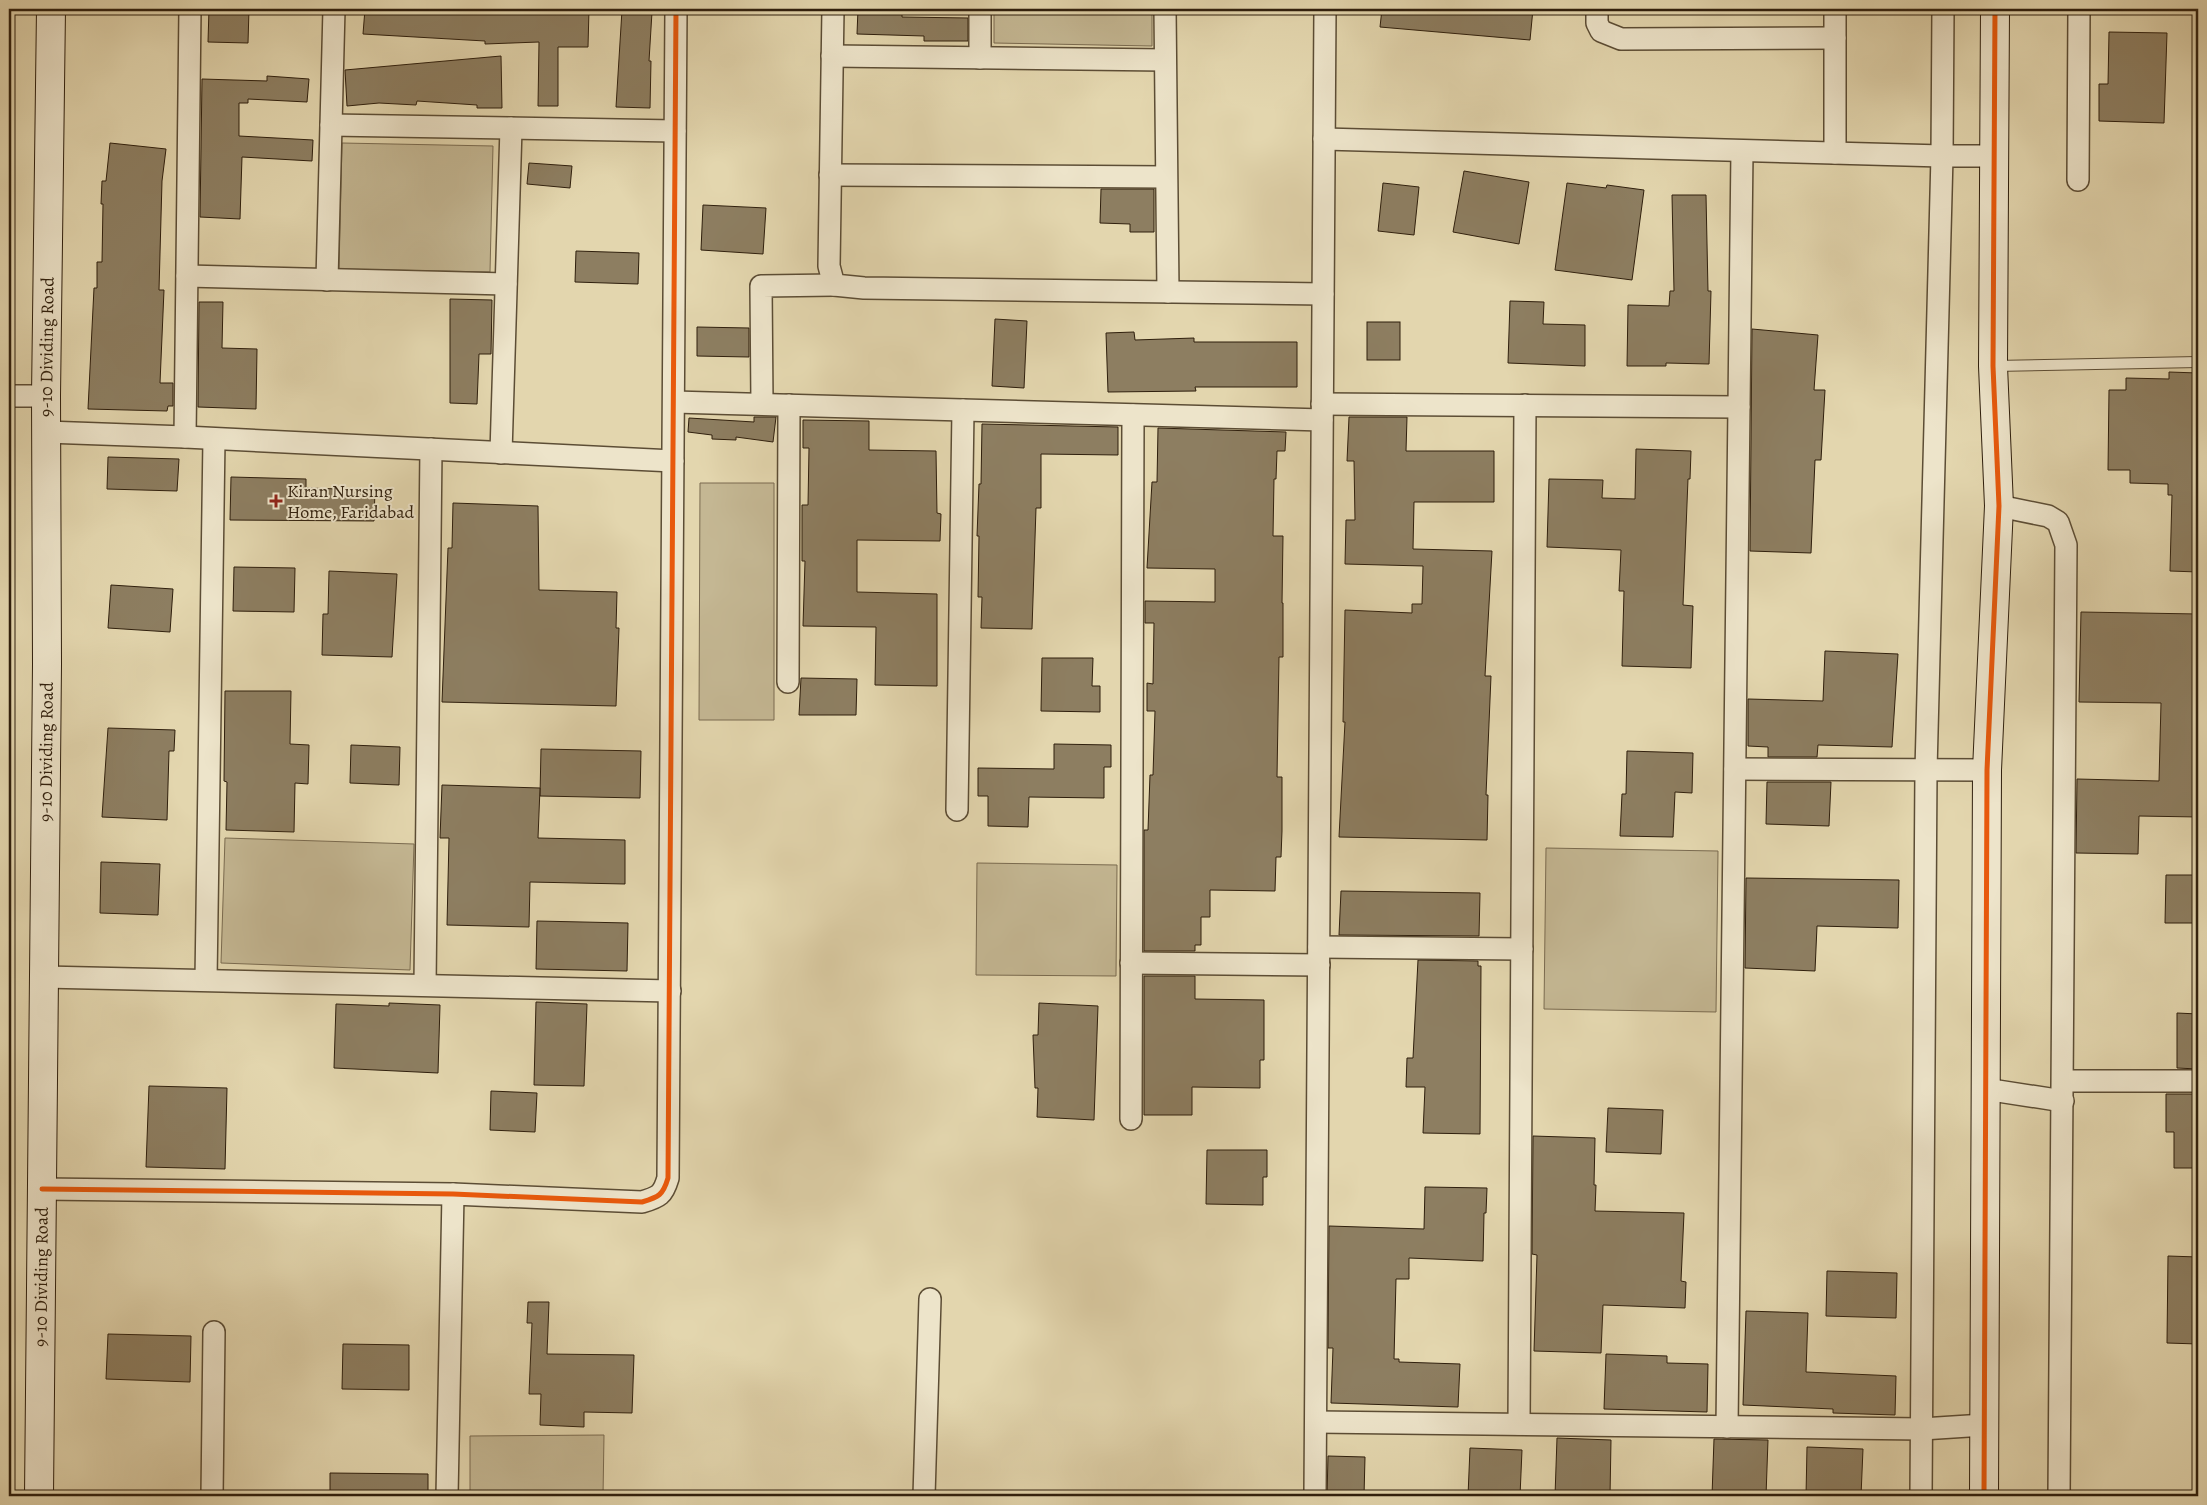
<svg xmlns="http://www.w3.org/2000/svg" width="2207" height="1505" viewBox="0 0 2207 1505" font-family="Alegreya,serif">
	<rect width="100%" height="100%" fill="#e3d6ae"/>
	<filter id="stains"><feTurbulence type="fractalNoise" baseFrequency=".004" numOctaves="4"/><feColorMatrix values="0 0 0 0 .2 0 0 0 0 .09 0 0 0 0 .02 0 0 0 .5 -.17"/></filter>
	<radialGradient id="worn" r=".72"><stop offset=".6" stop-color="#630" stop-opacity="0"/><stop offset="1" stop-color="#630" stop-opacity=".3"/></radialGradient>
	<g fill="#c4b793" stroke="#7a6b50">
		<path d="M994,9H1152V46L994,43Z"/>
		<path d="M342,143L493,146L490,272L339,269Z"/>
		<path d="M700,483H774V720H699Z"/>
		<path d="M225,838L414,844L410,970L221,963Z"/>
		<path d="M1546,848L1718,851L1716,1012L1544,1009Z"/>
		<path d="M977,863L1117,865L1116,976L976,975Z"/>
		<path d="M604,1435L603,1496H470V1436Z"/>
	</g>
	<g fill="#8d7e61" stroke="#2f1f0d">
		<path d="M209,9H249L248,43L208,42Z"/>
		<path d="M365,9H589L588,47H558V106H538L539,42L485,44V41L363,34Z"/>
		<path d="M858,9H902V17L968,18V41H924V36L857,34Z"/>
		<path d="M1382,9H1533L1530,40L1380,27Z"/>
		<path d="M622,10L652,12L649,61H651L650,108L616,107Z"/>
		<path d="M2109,32L2167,33L2164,123L2099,121V84H2108Z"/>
		<path d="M501,56L502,108H477V105L417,101L416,105L379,103L347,106L345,70Z"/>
		<path d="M267,76L309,79L307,102L248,99V103H239V136L313,140L312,161L242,157L240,219L200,217L202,79L267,81Z"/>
		<path d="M110,143L166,149L162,181L159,290H164L160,383H173V406H168L167,411L88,409L94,288H97V262H102L103,204H101L102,181H106Z"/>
		<path d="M529,163L572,166L570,188L527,184Z"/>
		<path d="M1464,171L1529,182L1519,244L1453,232Z"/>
		<path d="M1383,183L1419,187L1414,235L1378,231Z"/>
		<path d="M1567,183L1606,188L1607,185L1644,190L1632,280L1555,270Z"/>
		<path d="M1101,189H1154V232H1130V224L1100,223Z"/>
		<path d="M1672,195H1706L1708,291H1711L1709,364L1666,363V366H1627L1628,305L1669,306L1670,291H1674Z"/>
		<path d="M703,205L766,208L763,254L701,250Z"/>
		<path d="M576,251L639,253L638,284L575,282Z"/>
		<path d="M450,299L492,300L491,354H479L477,404L450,403Z"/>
		<path d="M1510,301L1544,302L1543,324L1585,325V366L1508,363Z"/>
		<path d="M199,302H223L222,348L257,349L256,409L198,407Z"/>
		<path d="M995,319L1027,321L1024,388L992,386Z"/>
		<rect x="1367" y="322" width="33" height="38"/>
		<path d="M697,327L749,328V357L697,356Z"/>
		<path d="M1752,329L1818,335L1814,390H1825L1821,460H1815L1811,553L1750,551Z"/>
		<path d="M1134,332L1135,340L1194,338V342H1297V387H1195L1196,391L1108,392L1106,333Z"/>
		<path d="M2169,372L2198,373V572L2170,571L2172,495H2168V484L2130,483V470H2108L2109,390H2126V378L2169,379Z"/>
		<path d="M754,417H776L773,442L736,437V440L712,439V435L688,432L689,418L754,422Z"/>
		<path d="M1349,417H1407L1406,451H1494V502H1414L1413,549L1492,551L1485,676H1491L1486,795H1488L1487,840L1339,837L1345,722H1343L1345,610L1412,613V604H1422L1423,566L1345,564L1346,520H1355L1354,461H1347Z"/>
		<path d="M803,420L869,421V450L936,451L937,513L941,514L940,541L857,540V592L937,594V686L875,685L876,627L803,626L805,561H802V505H808L809,448H803Z"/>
		<path d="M982,424L1118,427V455L1041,454V508H1036L1032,629L981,628L982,597H978L979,536H977L979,484H981Z"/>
		<path d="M1158,428L1286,432L1285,451H1277L1276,479H1274L1273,536H1283L1282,603H1283V657H1279L1277,777H1282V831L1281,857H1276L1275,891L1210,890V917H1201V945H1195V951H1144V830H1148L1150,775H1153L1155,711H1147V683L1153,684L1154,623H1145V601L1215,602V569L1147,568L1152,482H1157Z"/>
		<path d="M1636,449L1691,451L1690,479H1688L1683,605L1693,606L1691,668L1622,666L1624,591H1619L1621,550L1547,547L1549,479L1603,480L1602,498L1635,499Z"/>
		<path d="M108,457L179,459L177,491L107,489Z"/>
		<path d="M231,477L306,479V488L375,490L374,521L230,520Z"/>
		<path d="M453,503L538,506L539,590L617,592L616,628H619L616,706L442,702L448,548H452Z"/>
		<path d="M234,567L295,568L294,612L233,611Z"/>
		<path d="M329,571L397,574L392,657L322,655L323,614H328Z"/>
		<path d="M111,585L173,589L170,632L108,628Z"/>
		<path d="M2081,612L2198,614V817L2139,816L2138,854L2076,853L2077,779L2159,781L2161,703L2079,702Z"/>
		<path d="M1825,651L1898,654L1892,747L1818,745L1817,757H1768V747L1748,746V699L1823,701Z"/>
		<path d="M1042,658H1093L1092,686H1100V712L1041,711Z"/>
		<path d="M801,678L857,679L856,715H799Z"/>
		<path d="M225,691H291L290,744L309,745L308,784L295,783L294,832L226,830L227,782L224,781Z"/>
		<path d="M108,728L175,730L174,751H169L167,820L102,817Z"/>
		<path d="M1054,744L1111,745V767H1104V798L1029,797L1028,827L988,826V796H978V768L1054,769Z"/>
		<path d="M351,745L400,747L399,785L350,783Z"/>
		<path d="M541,749L641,751L640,798L540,796Z"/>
		<path d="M1627,751L1693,753L1692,793L1675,792L1673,837L1620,836L1622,794H1626Z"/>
		<path d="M1767,782H1831L1829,826L1766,824Z"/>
		<path d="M442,785L540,788L538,838L625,840V884L530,882L529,927L447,925L449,838H440Z"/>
		<path d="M101,862L160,864L158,915L100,913Z"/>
		<path d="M2166,875H2198V923H2165Z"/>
		<path d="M1746,878L1899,880L1898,928L1817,926L1815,971L1745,968Z"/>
		<path d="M1341,891L1480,893L1479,936L1339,935Z"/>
		<path d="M537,921L628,923L627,971L536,969Z"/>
		<path d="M1418,960L1478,961V966H1481L1480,1134L1423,1133L1425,1087H1406L1407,1058H1413Z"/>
		<path d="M1144,976H1195V999L1264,1000V1060H1260V1088L1192,1087V1115H1144Z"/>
		<path d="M536,1002L587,1004L584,1086L534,1085Z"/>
		<path d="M389,1003L440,1005L438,1073L334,1068L336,1004L389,1006Z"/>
		<path d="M1039,1003L1098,1006L1094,1120L1037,1117L1038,1088H1035L1033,1035H1038Z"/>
		<path d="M2177,1013L2198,1014V1069L2177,1068Z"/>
		<path d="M149,1086L227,1088L225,1169L146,1167Z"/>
		<path d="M491,1091L537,1093L535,1132L490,1130Z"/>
		<path d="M2198,1094V1168H2174V1132H2166V1094Z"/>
		<path d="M1608,1108L1663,1110L1661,1154L1606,1152Z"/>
		<path d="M1533,1136L1595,1138L1594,1185H1596L1595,1211L1684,1213L1681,1281L1686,1282L1685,1308L1603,1305L1601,1353L1534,1351L1537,1255L1532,1254Z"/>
		<path d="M1207,1150H1267V1177H1263V1205L1206,1204Z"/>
		<path d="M1425,1187L1487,1188L1486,1213H1484L1483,1261L1409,1258V1279H1396L1394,1359H1399V1362L1460,1364L1458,1407L1331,1403L1333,1348H1328L1329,1226L1424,1229Z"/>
		<path d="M2168,1256L2198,1257V1344L2167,1343Z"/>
		<path d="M1827,1271L1897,1273L1896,1318L1826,1316Z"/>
		<path d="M528,1302H549L547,1354L634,1355L632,1413L584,1412V1427L540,1425L541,1394H529L532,1323H527Z"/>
		<path d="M1746,1311L1808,1313L1806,1372L1896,1376L1895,1415L1833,1413V1409L1743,1405Z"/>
		<path d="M108,1334L191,1336L190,1382L106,1379Z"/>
		<path d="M343,1344L409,1345V1390L342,1389Z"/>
		<path d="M1606,1354L1667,1356V1363L1708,1364L1707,1412L1604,1409Z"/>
		<path d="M1557,1438L1611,1440L1610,1496H1555Z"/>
		<path d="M1714,1439L1768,1440L1766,1496H1712Z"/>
		<path d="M1807,1447L1863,1449L1861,1496H1806Z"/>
		<path d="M1470,1448L1522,1450L1520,1496H1468Z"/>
		<path d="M1328,1456L1365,1457L1364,1496H1327Z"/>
		<path d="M330,1473L428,1474V1496H330Z"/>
	</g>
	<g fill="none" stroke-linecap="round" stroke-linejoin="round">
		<g stroke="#5c4d35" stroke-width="12">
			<path id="lane" d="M1994,366L2198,362"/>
		</g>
		<g stroke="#5c4d35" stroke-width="24">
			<g id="street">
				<path d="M833,9L829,266L834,285L864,288L1323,294"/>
				<path d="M1165,9L1168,292"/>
				<path d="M1597,9V23L1601,31L1621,39L1835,38"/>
				<path d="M832,56L1165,60"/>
				<path d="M980,58V9"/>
				<path d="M331,125L675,131"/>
				<path d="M1324,139L1942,156H1994"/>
				<path d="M1835,153V9"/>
				<path d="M830,175L1166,177"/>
				<path d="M2078,180L2079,9"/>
				<path d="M187,276L506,284"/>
				<path d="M327,280L334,9"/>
				<path d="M9,396H46"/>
				<path d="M674,402L1322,420"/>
				<path d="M762,404L761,286L834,285"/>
				<path d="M1322,404L1739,407"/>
				<path d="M46,432L185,437L673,461"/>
				<path d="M185,437L190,9"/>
				<path d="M501,453L511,128"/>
				<path d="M1999,506L2048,516L2058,522L2066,545L2059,1496"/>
				<path d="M788,682L789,405"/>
				<path d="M1735,769L1987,770"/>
				<path d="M957,810L963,410"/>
				<path d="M1319,947L1522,949"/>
				<path d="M1131,963L1319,965"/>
				<path d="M44,977L670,991"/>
				<path d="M206,980L214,439"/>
				<path d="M425,985L431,449"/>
				<path d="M2063,1081H2198"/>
				<path d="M1985,1089L2063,1101"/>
				<path d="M1131,1119L1133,415"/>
				<path d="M42,1189L453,1194L642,1202C659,1197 663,1195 668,1178L676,9"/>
				<path d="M1316,1422L1922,1429L1984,1425"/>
				<path d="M1519,1424L1525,405"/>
				<path d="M1727,1427L1742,151"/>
				<path d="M212,1496L214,1332"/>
				<path d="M447,1496L453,1194"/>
				<path d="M924,1496L930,1299"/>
				<path d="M1315,1496L1325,9"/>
				<path d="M1921,1496L1926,770L1942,156L1943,9"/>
			</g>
		</g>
		<g stroke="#2f1f0d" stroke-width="30">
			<g id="secondary">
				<path id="s1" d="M39,1496L47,664L46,396L51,9"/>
				<path d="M1984,1496L1987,770L1999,506L1993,366L1995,9"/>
			</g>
		</g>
		<use href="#lane" stroke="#ede4ca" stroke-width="10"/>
		<use href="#street" stroke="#ede4ca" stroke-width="21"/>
		<use href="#secondary" stroke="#ede4ca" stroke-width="28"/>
		<g stroke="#ede4ca" stroke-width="8">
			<g id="cycleway">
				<path d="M42,1189L453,1194L642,1202C659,1197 663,1195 668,1178L676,9"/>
				<path d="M1984,1496L1987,770L1999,506L1993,366L1995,9"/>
			</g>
		</g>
		<use href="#cycleway" stroke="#e8590c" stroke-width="5"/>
	</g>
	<path fill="#8f2418" stroke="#ede4ca" stroke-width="2" d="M273.5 493.5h5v5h5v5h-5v5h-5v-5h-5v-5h5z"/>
	<g text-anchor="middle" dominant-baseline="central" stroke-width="4" stroke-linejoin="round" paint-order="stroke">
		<g font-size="18" fill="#2f1f0d" stroke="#ede4ca">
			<text stroke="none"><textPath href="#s1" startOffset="1149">9-10 Dividing Road</textPath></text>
			<text stroke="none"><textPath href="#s1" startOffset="744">9-10 Dividing Road</textPath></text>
			<text stroke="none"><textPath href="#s1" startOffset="219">9-10 Dividing Road</textPath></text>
		</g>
		<g font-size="18" fill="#2f1f0d" stroke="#ede4ca" text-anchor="start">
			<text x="287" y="491">Kiran Nursing<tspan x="287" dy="21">Home, Faridabad</tspan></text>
		</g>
	</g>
	<rect width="2207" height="1505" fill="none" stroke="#e3d6ae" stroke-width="30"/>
	<rect x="10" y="10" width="2187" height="1485" fill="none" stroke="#2f1f0d" stroke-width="2.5"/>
	<rect x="15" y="15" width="2177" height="1475" fill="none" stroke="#2f1f0d"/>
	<rect width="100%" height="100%" filter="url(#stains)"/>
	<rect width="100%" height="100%" fill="url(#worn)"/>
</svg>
